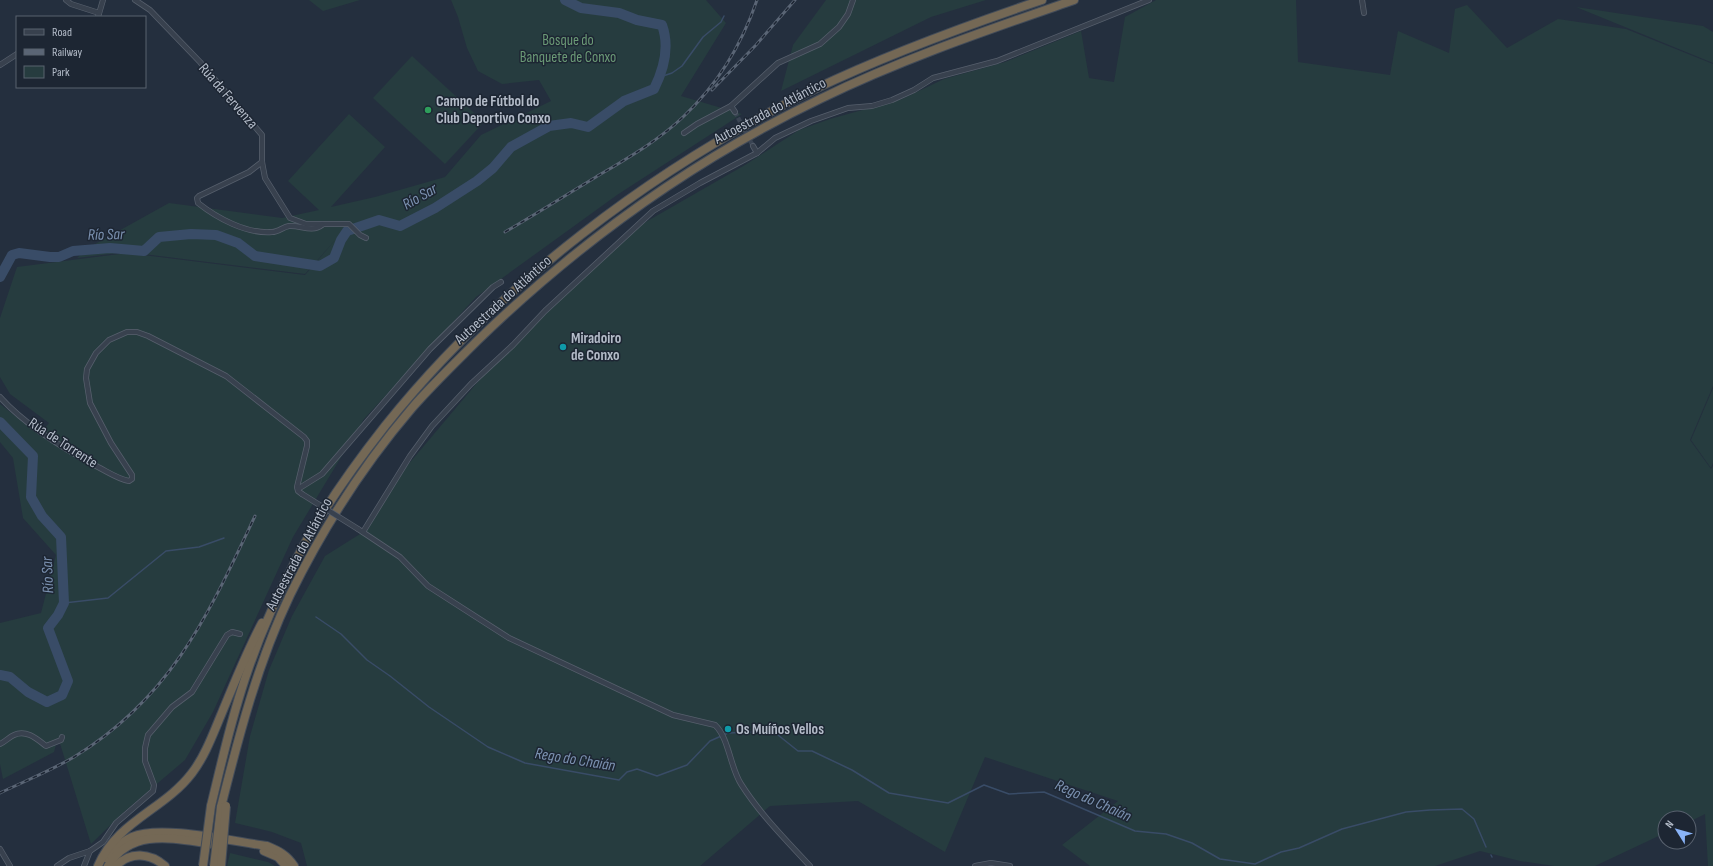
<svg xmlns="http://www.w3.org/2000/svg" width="1713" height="866" viewBox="0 0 1713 866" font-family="'Sofia Sans Condensed',sans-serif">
	<rect width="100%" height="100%" fill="#242f3e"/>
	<g fill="#263c3f">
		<path d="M309,0H360L323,11Z"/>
		<path d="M451,0H706L726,23L681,96L742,114L617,195L476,297L364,419L293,537L213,712L185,760L125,811L91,844L58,737L54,752L3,779L0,764V623L41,613L56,555L23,518L13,458L0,442V404L39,435L49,423L10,394L0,377V318L17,267L127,253L305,275L337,238L305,274L127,252L77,258L88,248L169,203L282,218L319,210L288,181L349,114L385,147L331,207L375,197L445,177L481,135L551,101L539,80L502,84L478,71L467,48L458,17Z"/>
		<path d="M826,0H986L931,17L781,91L793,45Z"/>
		<path d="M1156,0H1296L1298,62L1390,75L1398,31L1449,53L1455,9L1467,5L1507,48L1558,19L1626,29L1713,64V386L1690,440L1711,469L1713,466V866H1708L1705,814L1689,822V818H1665V833L1595,866H1554L1520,861L1480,851L1435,866H1090L1062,845L1118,801L985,757L945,852L858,801L770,806L700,866H307L301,843L272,832L235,823L250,736L269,670L292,616L325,556L368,529L407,466L487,371L525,336L551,308L644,223L745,165L799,130L830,119L902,99L944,79L1005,62L1081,31L1089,78L1114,82L1125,17Z"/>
		<path d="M1576,7L1703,26L1713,32V63Z"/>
		<path d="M412,56L484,122L445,164L373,98Z"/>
		<path d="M1713,388V463L1711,468L1691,440Z"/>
		<path d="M230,853L268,862L275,866H227Z"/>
	</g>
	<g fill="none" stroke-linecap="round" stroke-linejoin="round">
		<g stroke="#394c67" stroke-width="1.5">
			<path d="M660,77L672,73L682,66L703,37L721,22L724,16"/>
			<path d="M64,603L108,598L166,551L199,547L224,538"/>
			<path d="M316,617L341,634L367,660L390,676L429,707L488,747L525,763L619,780L627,772L637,769L657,776L687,765L710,741L728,733L773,731L798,751H812L852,770L889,793L948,803L984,785L1009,794L1044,792L1135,831L1166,834L1192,843L1220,859L1255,864L1281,852L1299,848L1342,829L1406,812L1430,810L1462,809L1474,819L1486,847"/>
			<path d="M1491,855L1492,857"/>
		</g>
		<g stroke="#394c67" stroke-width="10">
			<path d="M0,277L12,255L19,253L50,257H59L73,251L110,248L144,251L159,237L191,234L216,235L238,243L255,256L320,266L334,258L341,240L347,231L379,220L400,226L435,208L477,181L493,168L511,147L549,126L571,123L588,127L624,101L654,89C664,69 670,47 662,25L637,20L619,13L581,8L565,0"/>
			<path d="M0,422L33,456L31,497L42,516L61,537L64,603L58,615L48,628L68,681L62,695L47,702L28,692L10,677L0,675"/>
		</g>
		<path stroke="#3a4453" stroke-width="4.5" stroke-dasharray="4.5 2" stroke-linecap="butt" d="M735,112L753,146"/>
		<g stroke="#565f6c" stroke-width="6">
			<g id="minor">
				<path d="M66,0L71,4L99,13"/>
				<path d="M135,0L150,10L200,62L262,135V162L265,178L290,218L306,224H349L360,235L366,238"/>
				<path d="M1362,0L1364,13"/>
				<path d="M98,17L103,0"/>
				<path d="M0,65L17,54"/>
				<path d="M731,106L735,112"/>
				<path d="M684,133L697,124L731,106L778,63L820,44L839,27L848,14L853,0"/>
				<path d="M757,153L775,138L811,121L848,108L872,106L892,100L914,90L933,78L997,61L1149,0"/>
				<path d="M262,162L249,172L199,196L197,198L198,203C217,218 246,234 272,232C278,232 283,227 289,226C301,225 311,233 322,225"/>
				<path d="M0,397C26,426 64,449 98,467C108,472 118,479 129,481L132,479V475L111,443L90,403L86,378L87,369L96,353L109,340L127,332H137L148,336L226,376L304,437L307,441V446L297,487L298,491L302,494"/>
				<path d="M298,489L322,474L430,349L493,287L501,282"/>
				<path d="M358,529L400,557L428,586L509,638L673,715L715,725C729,738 730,767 741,784C760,814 786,840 810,866"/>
				<path d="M363,532L410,456L432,426L471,384L513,345L545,311L653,211L700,183L757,153L753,146"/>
				<path d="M0,744C5,742 9,737 14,735C26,729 37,739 46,746L61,740L62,737"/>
				<path d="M0,849L10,866"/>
				<path d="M57,866L69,858L90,851L103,842L116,823L153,791L154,785L145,761V748L148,735L172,707L192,692L227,635L232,632L240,634"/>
				<path d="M84,866L90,851"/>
				<path d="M975,866L991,863L1010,866"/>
			</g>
		</g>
		<g stroke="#434c59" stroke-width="10">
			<g id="motorway">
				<path d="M211,806C222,761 232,715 248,670C261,632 278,594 297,558C321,511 352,468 385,426C496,287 654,167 815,89C888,54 965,26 1042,0"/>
				<path d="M221,807C239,735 258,662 290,595C323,528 364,464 412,408C432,385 455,363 477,341C578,243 693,160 820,99C902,59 988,30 1074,0"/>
				<path d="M264,851L278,857L286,866"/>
				<path d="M106,858C114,849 122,841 132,837C161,824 235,842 267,846C279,851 287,855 294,866"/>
				<path d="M98,866C116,822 165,809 192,773C205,756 213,734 221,715C234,684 246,653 262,623"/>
				<path d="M108,866C132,827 175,839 212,844"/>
				<path d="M116,866C130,851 150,853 165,866"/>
			</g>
		</g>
		<use href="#minor" stroke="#38414e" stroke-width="4.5"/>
		<use href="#motorway" stroke="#746855" stroke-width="8"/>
		<g stroke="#5a6575" stroke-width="3">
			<g id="rail">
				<path d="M712,90L756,45L795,0"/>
				<path d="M505,232C536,214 566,195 596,177C626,159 658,141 683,117C717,85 742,44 757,0"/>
				<path d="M0,793C25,781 50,771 74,757C172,697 208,615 255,516"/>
			</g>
		</g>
		<use href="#rail" stroke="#1d2633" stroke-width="1.5" stroke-dasharray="4.5" stroke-linecap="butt"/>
		<g stroke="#565f6c" stroke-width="6" stroke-linecap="butt">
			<path id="minor-bridge" d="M302,494L358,529"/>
		</g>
		<g stroke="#434c59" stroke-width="10" stroke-linecap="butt">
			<g id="motorway-bridge">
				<path d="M203,866L211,806"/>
				<path d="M214,866L221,807"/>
				<path d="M221,866L226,806"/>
			</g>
		</g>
		<use href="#minor-bridge" stroke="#38414e" stroke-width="4.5"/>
		<use href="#motorway-bridge" stroke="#746855" stroke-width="8"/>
	</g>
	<circle fill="#2e9e5b" stroke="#1d2633" stroke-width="1.5" cx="428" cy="110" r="4"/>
	<g fill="#0f9aa8" stroke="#1d2633" stroke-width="1.5">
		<circle cx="563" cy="347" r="4"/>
		<circle cx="728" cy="729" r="4"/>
	</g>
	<g text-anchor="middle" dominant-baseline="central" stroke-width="3" stroke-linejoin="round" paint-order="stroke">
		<g font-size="15" fill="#6b9a76" stroke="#1d2633">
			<text x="568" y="40">Bosque do<tspan x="568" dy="17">Banquete de Conxo</tspan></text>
		</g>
		<g font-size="15" fill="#b4bcc9" stroke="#1d2633">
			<text transform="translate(228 96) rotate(49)">Rúa da Fervenza</text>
			<text transform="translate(770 111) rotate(-28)">Autoestrada do Atlántico</text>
			<text transform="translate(503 300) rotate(-42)">Autoestrada do Atlántico</text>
			<text transform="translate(63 443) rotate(33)">Rúa de Torrente</text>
			<text transform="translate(299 554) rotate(-62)">Autoestrada do Atlántico</text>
		</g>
		<g font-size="15" font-weight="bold" fill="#b4bcc9" stroke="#1d2633" text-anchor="start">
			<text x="436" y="101">Campo de Fútbol do<tspan x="436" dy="17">Club Deportivo Conxo</tspan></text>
			<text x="571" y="338">Miradoiro<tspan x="571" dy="17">de Conxo</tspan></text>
			<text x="736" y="729">Os Muíños Vellos</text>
		</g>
		<g font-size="16" font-style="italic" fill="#7c92b1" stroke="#1d2633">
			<text transform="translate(420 197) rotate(-30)">Río Sar</text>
			<text transform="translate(106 235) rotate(-1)">Río Sar</text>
			<text transform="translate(48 575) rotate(-92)">Río Sar</text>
			<text transform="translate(575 760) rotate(9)">Rego do Chaián</text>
			<text transform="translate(1093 801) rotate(24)">Rego do Chaián</text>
		</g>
	</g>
	<rect x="16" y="16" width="130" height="72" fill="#1d2633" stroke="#59626f"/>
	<rect x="24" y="29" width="20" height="6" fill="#38414e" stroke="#59626f"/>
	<text x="52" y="36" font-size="12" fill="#b4bcc9">Road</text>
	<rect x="24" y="49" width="20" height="6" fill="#5a6575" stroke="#59626f"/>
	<text x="52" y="56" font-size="12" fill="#b4bcc9">Railway</text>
	<rect x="24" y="66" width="20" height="12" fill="#263c3f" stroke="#59626f"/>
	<text x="52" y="76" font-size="12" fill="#b4bcc9">Park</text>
	<g transform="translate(1677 830) rotate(307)"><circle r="19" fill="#1d2633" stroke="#59626f"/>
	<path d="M0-3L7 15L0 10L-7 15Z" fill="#8ab4f8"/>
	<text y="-6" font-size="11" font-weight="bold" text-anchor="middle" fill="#b4bcc9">N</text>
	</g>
</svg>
